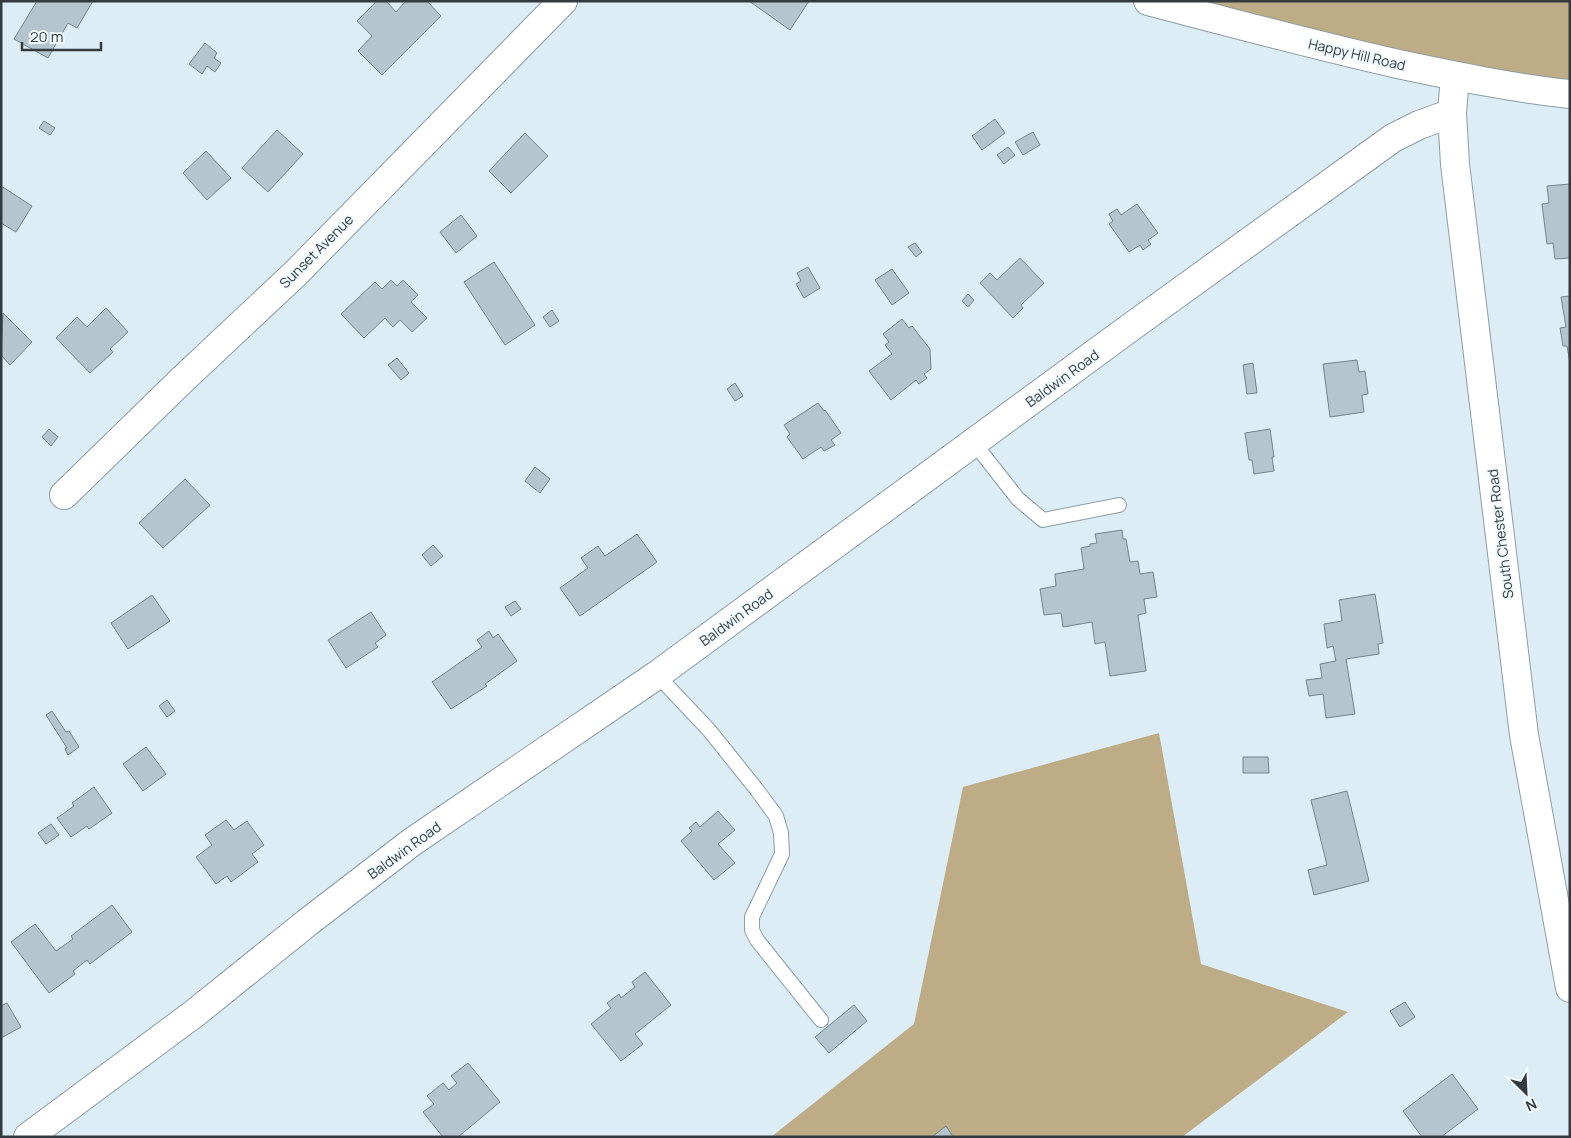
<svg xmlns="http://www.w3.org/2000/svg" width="1571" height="1138" viewBox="0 0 1571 1138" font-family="Manrope,sans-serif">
	<rect width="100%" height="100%" fill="#dcedf5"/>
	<g fill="#bdac86">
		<path d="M1148,1H1570V94Z"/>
		<path d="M1159,733L1201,964L1348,1012L1182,1137H771L914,1024L963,787Z"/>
	</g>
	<g fill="#b4c5cd" stroke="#74848b">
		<path d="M37,1H93L77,28L68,23L48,58L14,39Z"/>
		<path d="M377,1H386L396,12L406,1H427L441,16L382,75L358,51L372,36L357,21Z"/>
		<path d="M749,1H809L790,30Z"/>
		<path d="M205,43L217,53L214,58L221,63L215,72L207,66L202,74L189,64Z"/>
		<path d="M995,119L1005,133L982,150L972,136Z"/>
		<path d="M44,121L55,128L50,135L39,128Z"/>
		<path d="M277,130L303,154L268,192L242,168Z"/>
		<path d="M1033,132L1040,145L1023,155L1015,142Z"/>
		<path d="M525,133L548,156L511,193L489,171Z"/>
		<path d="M1008,147L1015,155L1004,164L997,155Z"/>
		<path d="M206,151L231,178L207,200L183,173Z"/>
		<path d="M1570,184V258L1555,259L1553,243L1547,244L1542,204L1549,203L1547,186Z"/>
		<path d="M1,186L32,206L16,232L1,223Z"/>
		<path d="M1137,204L1158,233L1148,240L1151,244L1143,250L1140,245L1129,252L1109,224L1113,221L1109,214L1117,209L1121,215Z"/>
		<path d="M461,215L477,236L456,253L440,232Z"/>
		<path d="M915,243L922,252L916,257L908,247Z"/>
		<path d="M1020,258L1044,283L1021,305L1023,308L1013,318L980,283L990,273L997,280Z"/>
		<path d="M494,262L535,325L505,345L464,282Z"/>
		<path d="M808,267L820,288L804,298L796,284L801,281L797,273Z"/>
		<path d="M892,269L909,293L892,305L875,280Z"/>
		<path d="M391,280L397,286L403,280L418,295L411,302L427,318L412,332L400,320L393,327L385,318L364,338L341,314L375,282L382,289Z"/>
		<path d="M968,294L974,300L968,307L962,301Z"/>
		<path d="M1570,296V363L1567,346H1563L1560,328L1566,327L1561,297Z"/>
		<path d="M106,308L128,332L110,349L113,352L90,373L56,338L77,317L87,327Z"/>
		<path d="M552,310L559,321L550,327L543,317Z"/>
		<path d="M3,313L32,342L10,365L1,355Z"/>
		<path d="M902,319L909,328L912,326L930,349L931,369L924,374L927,378L919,384L916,380L891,400L869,371L892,354L885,345L889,342L883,334Z"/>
		<path d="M397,358L409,373L401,380L388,365Z"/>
		<path d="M1357,360L1359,372L1365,371L1368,394L1362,395L1364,412L1330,417L1323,364Z"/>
		<path d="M1253,363L1257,393L1247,394L1243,365Z"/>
		<path d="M735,383L743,396L735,401L727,389Z"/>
		<path d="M818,403L824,411L825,410L841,433L831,440L835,445L824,451L821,447L803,459L787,437L790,434L784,425Z"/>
		<path d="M49,429L58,437L51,446L42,437Z"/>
		<path d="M1270,429L1274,457H1272L1274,471L1254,474L1252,460H1249L1245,433Z"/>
		<path d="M535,467L550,479L540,493L525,481Z"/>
		<path d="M185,479L210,505L163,548L139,523Z"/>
		<path d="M1122,530L1123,539H1126L1130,562L1138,561L1140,574L1153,572L1157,597L1144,599L1146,613L1138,615L1146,671L1110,676L1105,642L1095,644L1092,622L1063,627L1061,613L1044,615L1040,589L1056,586L1055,574L1084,569L1081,548L1090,546V544L1097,543L1095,534Z"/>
		<path d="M637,534L657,562L580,616L560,588L588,568L581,558L598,546L605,556Z"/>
		<path d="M433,545L443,556L431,566L422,555Z"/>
		<path d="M1375,594L1383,643L1378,644L1379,654L1346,659L1355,714L1326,718L1323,694L1309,696L1306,680L1322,678L1320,664L1336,661L1333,646L1327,648L1324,624L1342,621L1339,600Z"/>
		<path d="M152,595L170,621L128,649L111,623Z"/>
		<path d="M515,601L521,609L511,616L505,607Z"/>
		<path d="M371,612L386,635L375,643L378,647L346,668L328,640Z"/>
		<path d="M489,631L493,638L498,634L517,661L485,684L487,686L451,709L432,682L482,647L477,640Z"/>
		<path d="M167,700L175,711L167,717L159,706Z"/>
		<path d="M52,711L66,732L69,731L79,747L68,755L65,749L67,748L46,715Z"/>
		<path d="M146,747L166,774L143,791L123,764Z"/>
		<path d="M1243,757H1268L1269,773H1243Z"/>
		<path d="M94,787L112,813L89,829L87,826L71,837L57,818L74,806L72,803Z"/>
		<path d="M1347,791L1369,881L1314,895L1308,870L1327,865L1311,800Z"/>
		<path d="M718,811L735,830L718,844L735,863L714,880L681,841L692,831L689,828L696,822L700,827Z"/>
		<path d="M226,820L234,830L247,821L264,845L252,854L258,862L231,882L227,876L216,884L196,857L212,845L205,835Z"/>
		<path d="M51,824L59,835L46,844L38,833Z"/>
		<path d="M112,905L132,932L90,964L87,960L73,971L75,974L49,993L11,942L35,924L56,951L73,939L71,936Z"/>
		<path d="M645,972L671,1005L635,1034L643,1044L621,1061L591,1024L611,1008L607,1003L619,994L621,998L635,987L632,982Z"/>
		<path d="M1405,1002L1415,1017L1400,1027L1390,1011Z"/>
		<path d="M7,1003L21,1027L1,1038V1006Z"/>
		<path d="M854,1005L867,1021L829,1053L815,1037Z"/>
		<path d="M468,1063L500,1102L458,1137H443L423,1112L434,1104L427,1096L443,1083L449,1090L457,1083L451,1076Z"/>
		<path d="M1452,1074L1478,1109L1441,1137H1422L1403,1111Z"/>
		<path d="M946,1126L953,1137H932Z"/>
	</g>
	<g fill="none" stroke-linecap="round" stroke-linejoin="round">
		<g stroke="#8c9da4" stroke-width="16">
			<g id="lane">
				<path d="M974,443L1018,499L1043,520L1119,505"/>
				<path d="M657,675L709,730L757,790L776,816L781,833L782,854L752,917V930L757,940L821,1020"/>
			</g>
		</g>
		<g stroke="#8c9da4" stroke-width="30">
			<g id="street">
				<path d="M64,495L182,380L296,273L563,1"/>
				<path d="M28,1137L195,1013L308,922L412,842L657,675L1131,327L1393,138L1419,125L1452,113"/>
			</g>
		</g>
		<g stroke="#8c9da4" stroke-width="30">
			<g id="secondary">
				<path d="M1148,1C1231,23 1314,45 1398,64C1455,76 1512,88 1570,94"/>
				<path d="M1455,76L1452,113L1455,164L1524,735L1570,988"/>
			</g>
		</g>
		<use href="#lane" stroke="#fff" stroke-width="14"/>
		<use href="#street" stroke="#fff" stroke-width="28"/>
		<use href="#secondary" stroke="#fff" stroke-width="28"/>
	</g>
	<g text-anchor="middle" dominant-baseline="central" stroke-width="4" stroke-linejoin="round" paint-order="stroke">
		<g font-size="14" fill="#343b3e" stroke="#eff9fe">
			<text transform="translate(1357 54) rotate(13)">Happy Hill Road</text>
			<text transform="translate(316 251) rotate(-45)">Sunset Avenue</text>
			<text transform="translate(1062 378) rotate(-36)">Baldwin Road</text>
			<text transform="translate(1500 534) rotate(-97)">South Chester Road</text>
			<text transform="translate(736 617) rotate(-36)">Baldwin Road</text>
			<text transform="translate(404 850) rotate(-36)">Baldwin Road</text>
		</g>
	</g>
	<rect width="1571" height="1138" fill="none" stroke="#343b3e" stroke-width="5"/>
	<g transform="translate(1526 1093) rotate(156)" stroke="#eff9fe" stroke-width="4" paint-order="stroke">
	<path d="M0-4L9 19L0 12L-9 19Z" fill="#343b3e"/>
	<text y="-8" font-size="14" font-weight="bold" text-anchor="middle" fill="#343b3e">N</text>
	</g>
	<path d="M22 42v8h79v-8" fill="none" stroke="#343b3e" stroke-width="2.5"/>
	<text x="30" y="42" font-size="15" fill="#343b3e" stroke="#eff9fe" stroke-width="4" paint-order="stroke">20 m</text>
</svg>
